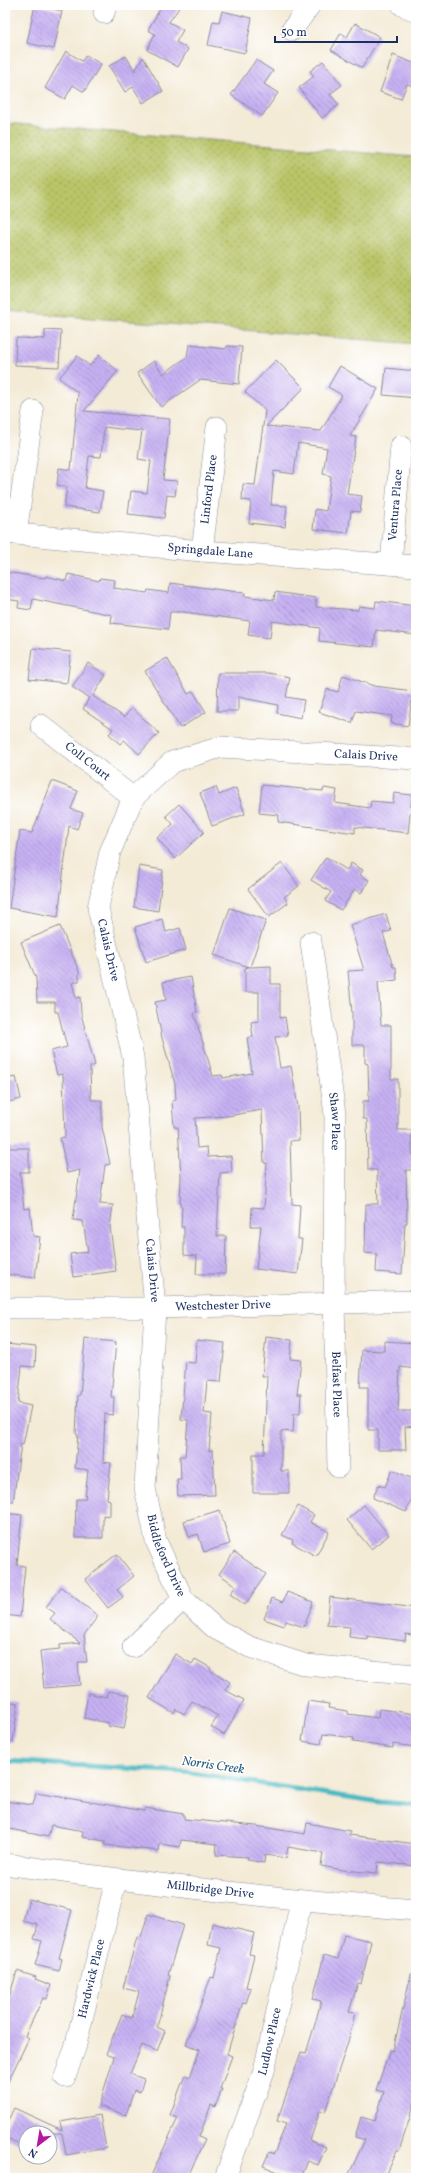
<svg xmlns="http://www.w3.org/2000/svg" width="421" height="2183" viewBox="0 0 421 2183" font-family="Vollkorn,serif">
	<defs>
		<pattern id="grass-dots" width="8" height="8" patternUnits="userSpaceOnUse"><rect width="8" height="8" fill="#b9c567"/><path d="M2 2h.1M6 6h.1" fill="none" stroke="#96a058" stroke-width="1.8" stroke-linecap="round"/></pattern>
		<pattern id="building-back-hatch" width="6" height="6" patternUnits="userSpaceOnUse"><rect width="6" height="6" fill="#c7b1f3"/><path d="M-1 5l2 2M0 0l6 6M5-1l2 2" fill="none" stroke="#a190c8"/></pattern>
	</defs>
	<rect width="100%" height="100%" fill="#fff"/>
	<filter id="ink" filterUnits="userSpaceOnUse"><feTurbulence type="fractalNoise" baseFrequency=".025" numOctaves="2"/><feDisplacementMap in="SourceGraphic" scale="8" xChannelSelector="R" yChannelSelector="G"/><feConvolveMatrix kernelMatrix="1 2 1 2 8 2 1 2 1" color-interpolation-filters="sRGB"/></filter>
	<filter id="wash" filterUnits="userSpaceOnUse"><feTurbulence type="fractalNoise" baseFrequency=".012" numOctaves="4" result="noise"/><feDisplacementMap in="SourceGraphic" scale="16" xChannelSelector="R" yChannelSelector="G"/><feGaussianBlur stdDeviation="0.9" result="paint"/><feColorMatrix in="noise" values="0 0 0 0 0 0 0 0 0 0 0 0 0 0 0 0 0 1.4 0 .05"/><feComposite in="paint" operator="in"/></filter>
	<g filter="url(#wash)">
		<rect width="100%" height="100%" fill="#f4ebd7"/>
		<path fill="url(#grass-dots)" stroke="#6a7a62" d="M5,123L416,157V344L5,311Z"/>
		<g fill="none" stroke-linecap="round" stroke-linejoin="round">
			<path stroke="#4bbac3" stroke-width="5" d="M5,1761L185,1772L380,1802L416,1805"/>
		</g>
		<g id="blocks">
			<g fill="url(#building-back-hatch)">
				<path d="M35,5L62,11L54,49L27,43Z"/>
				<path d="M162,5H181L169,22L183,30L176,42L188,49L178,67L147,50L155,34L148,30Z"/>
				<path d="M222,11L252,18L245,53L208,45L213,21L219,22Z"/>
				<path d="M355,23L380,37L362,68L331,50L341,33L347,37Z"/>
				<path d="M66,51L82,61L86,55L101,64L84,92L73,85L65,99L45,88Z"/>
				<path d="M393,55L416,64V87L407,84L401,99L380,92Z"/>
				<path d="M126,56L135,71L143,57L163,91L143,103L133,87L125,92L109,66Z"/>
				<path d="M256,60L273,71L264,84L278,93L262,116L231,95Z"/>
				<path d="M323,61L342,85L330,94L339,105L322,118L299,88L314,76L310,71Z"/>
				<path d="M45,330L61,331L59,367L15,365L16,338L45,339Z"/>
				<path d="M189,345L226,349L227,346L242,347L239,384L200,380L161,407L137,373L154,361L163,374L187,357Z"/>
				<path d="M99,355L118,371L84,411L170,419L163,480L177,481L175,496L167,495L164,518L128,514L131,491L147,493L151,461L138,459L142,431L120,429L104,427L101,457L89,456L85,488L103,491L100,512L64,507L67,487L57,485L59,468L71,470L78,393L59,378L77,356L90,366Z"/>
				<path d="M276,360L304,388L266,426L321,431L342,395L328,387L340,366L378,389L350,436L356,437L347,494L362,496L360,512L351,511L348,533L313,529L315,509L326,511L331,476L323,474L327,448L298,443L294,474L274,471L271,505L287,506L285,527L249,523L251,501L242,500L243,484L255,485L265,411L245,392Z"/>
				<path d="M386,368L416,371V398L383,395Z"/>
				<path d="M5,572L45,578L46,576L66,581L68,574L99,581L100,578L115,580L114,588L147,593L148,590L169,593L170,583L245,593L244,596L274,600L275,592L316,598V607L358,610L359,606L375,608L376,601L416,606V635L376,630L374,647L319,641L320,628L272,621L270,638L248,635L250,621L184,612H170L168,629L111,623L112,615L33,599L31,610L18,608L19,601L5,599Z"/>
				<path d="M33,648L71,652L67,683L29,679Z"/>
				<path d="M167,658L188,694L193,691L206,712L180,728L145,671Z"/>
				<path d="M88,663L106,675L93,696L124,717L132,708L159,733L139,754L124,740L120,744L109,734L113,729L83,709L89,698L72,687Z"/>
				<path d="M218,673H268L290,677L286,697L304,700L301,718L277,713L278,705L238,697V711H217Z"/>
				<path d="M343,675L374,686L413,691L408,726L391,723L392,716L356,711L352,723L319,712L327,689L338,692Z"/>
				<path d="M52,781L78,791L71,809L83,813L77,829L69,826L58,917L9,908L20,831L32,833Z"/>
				<path d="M262,785L323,791L324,788L337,790L335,803L370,808L371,801L393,803L394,793L412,795L408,833L355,827V833L278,822L279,815L259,813Z"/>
				<path d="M216,787L219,795L236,788L245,814L212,826L200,793Z"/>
				<path d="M179,804L204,832L175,859L157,838L173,824L166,816Z"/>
				<path d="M326,857L347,870L351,863L363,870L360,875L369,880L361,893L355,889L341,910L325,901L331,892L311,880Z"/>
				<path d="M282,863L299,886L284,897L288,903L269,917L248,889Z"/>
				<path d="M139,866L163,870L158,911L134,907Z"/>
				<path d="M230,908L266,920L250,967L271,966V984H280V1018L285,1017L288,1036L275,1037L280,1068L291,1066L298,1107L299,1140L290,1141L292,1204L300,1205L298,1239H302L298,1274L256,1269L261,1226H251L252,1207L264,1208L267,1163H264L262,1110L228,1116L195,1118L197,1148L207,1147L208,1157L231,1156L232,1172L220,1173L217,1236H226L225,1274H196L197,1256L184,1255V1227H181L182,1206H180L181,1176L178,1127H174L172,1101L176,1100L175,1084L162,1038L155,1002L166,1000L163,982L191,977L197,1012L194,1013L213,1076L222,1075L223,1078L252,1073L247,1038L253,1037L251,1022L259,1021V992H245V968L249,967L214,955Z"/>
				<path d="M386,914L391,931L383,933L393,967H396L397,980L378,982L381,1025H391V1079H398V1130H412V1155H415V1170H406L407,1223H405L402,1274L376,1272L377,1254L365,1253L366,1204H378L377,1170H368L367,1119H363V1101H369L368,1064L365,1063V1045H352V1013L348,971L364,970L350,925Z"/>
				<path d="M162,919L166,932L180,928L186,950L146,962L135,927Z"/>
				<path d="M60,926L79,971V981L72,983L76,998L80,997L81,1014L95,1065L90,1067L91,1100H102V1127L110,1164L105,1165L100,1204L113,1205L110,1227L116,1271L73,1277L70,1254L88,1252L83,1221L73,1220L80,1170L67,1173L60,1138L65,1137L63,1074L57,1075L51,1051L67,1047L58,1012H55V1002H37L36,978L21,942Z"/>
				<path d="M16,1077L21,1099L5,1103V1079Z"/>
				<path d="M5,1148H29V1172H20L24,1209L30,1208L33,1236L40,1237L35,1278L5,1274Z"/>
				<path d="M266,1337L292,1340L290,1359L301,1360L297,1394H301L300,1413H294L293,1432L281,1431V1471H289V1493H253V1454H264L267,1376H262Z"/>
				<path d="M85,1339L116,1342L111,1397H114L113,1415L105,1414L103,1462L111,1463L107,1499L110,1500V1516L103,1515V1538H75L76,1499H85L88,1470L75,1468L78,1435L76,1434L78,1395H80Z"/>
				<path d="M197,1340L225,1343L221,1382L207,1381L204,1413L212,1414L209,1451L213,1450L215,1495L178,1496L177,1479H181L180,1456H185L188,1420L181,1419L186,1362L195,1363Z"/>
				<path d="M384,1341L416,1343V1369L400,1367L398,1411H416V1426L405,1427L406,1450H378V1430H368V1387H360L362,1350L384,1351Z"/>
				<path d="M5,1344L36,1347L35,1367L22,1366L18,1403L31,1406L23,1445L21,1444L13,1502H5Z"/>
				<path d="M392,1470L416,1480V1489L406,1512L373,1498L378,1485L385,1487Z"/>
				<path d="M364,1505L389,1535L371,1549L347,1520Z"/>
				<path d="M298,1506L314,1515L310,1522L329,1532L316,1556L292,1543L293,1540L282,1535Z"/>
				<path d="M220,1510L230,1544L204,1552L198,1534L189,1537L184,1521Z"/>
				<path d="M5,1513L22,1515L17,1565L25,1566L20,1617L5,1615Z"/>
				<path d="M234,1552L266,1574L245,1605L230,1594L236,1586L219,1574Z"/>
				<path d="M117,1554L134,1576L117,1590L123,1597L108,1608L85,1579Z"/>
				<path d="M61,1587L98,1616L84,1635L87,1662H78L80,1685L44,1688L40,1651L60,1649V1645L80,1643L50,1619L55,1613L46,1607Z"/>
				<path d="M287,1592L313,1602L304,1627L286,1621L284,1626L264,1619L272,1598L283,1602Z"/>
				<path d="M330,1597L416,1608V1636L406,1634L405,1641L367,1636V1639L349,1637L350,1627L327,1625Z"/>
				<path d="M175,1654L192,1664L195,1659L211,1668L210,1670L230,1682L225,1690L244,1700L224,1735L211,1727L218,1716L192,1701L184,1714L176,1709L174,1713L149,1698Z"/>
				<path d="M108,1691L130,1695L124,1729L108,1726V1723L84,1718L88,1693L106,1697Z"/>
				<path d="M5,1701L18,1703L13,1742H5Z"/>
				<path d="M308,1701L329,1704L328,1708L348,1711V1714L378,1718L379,1709L416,1714V1747L393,1744V1748L353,1742L354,1738L323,1734L321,1744L302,1741Z"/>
				<path d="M36,1793L145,1811V1808L184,1814V1819L256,1826L305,1834L307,1823L350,1831L349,1835L416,1844V1866L378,1862L377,1873L343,1870L321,1866L323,1853L288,1847L286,1858L265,1855L264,1863L248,1860V1857L216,1855L217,1844L181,1840L180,1847L160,1844L159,1851L105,1845V1841L82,1837L83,1831L51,1825L48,1837L5,1828V1801L33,1805Z"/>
				<path d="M29,1899L72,1910L59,1958L62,1959L59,1971L35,1965L42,1941L34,1939L38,1925L23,1921Z"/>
				<path d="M148,1914L183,1925L168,1975L170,1976L157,2027L165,2031L157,2051L142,2045L130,2074L144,2079L140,2092L134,2090L126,2115L99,2106L114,2057L106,2054L122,2014L132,2018L139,1992L123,1988L137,1937L141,1938Z"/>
				<path d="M212,1923L254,1933L249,1954L254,1955L246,1987L251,1988L246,2003L243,2002L227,2054L232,2056L220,2089H222L215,2107L211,2105L199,2137L205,2140L187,2178H150L178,2118L170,2115L185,2075L190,2077L200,2049L186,2044L211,1977L214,1978L221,1948L208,1945Z"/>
				<path d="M344,1935L371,1941L361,1984L358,1983L349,2012L355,2013L348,2042L325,2112L320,2110L310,2141L326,2147L318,2165L308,2161L301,2178H293L263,2166L269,2152L274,2154L286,2124L277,2121L301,2052L306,2053L315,2024L321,2001L313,1999L324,1955L338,1959Z"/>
				<path d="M17,1971L36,1977L35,1979L51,1985L47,1999L43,1998L25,2036L29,2038L5,2088V1999L8,2001Z"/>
				<path d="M411,1974H416V2099L399,2151H397L385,2178H347L365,2140L355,2137L361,2117L375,2121L384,2092L376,2090L390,2050L393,2051Z"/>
				<path d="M14,2108L62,2130L60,2122L100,2115L106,2148L66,2155L62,2133H26V2147L5,2137V2127Z"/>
			</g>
		</g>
	</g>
	<g filter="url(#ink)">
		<use href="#blocks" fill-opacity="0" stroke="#888d9a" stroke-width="1"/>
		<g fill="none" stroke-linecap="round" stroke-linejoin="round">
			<g stroke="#888d9a" stroke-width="22">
				<g id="minor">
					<path d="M402,5L416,11"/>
					<path d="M104,13L106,5"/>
					<path d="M292,30L310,5"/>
					<path id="s1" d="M5,533L202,551L416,566"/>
					<path d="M16,534L33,411"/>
					<path id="s2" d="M202,551L217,427"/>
					<path id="s3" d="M391,564L401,446"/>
					<path id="s4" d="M41,725L133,798"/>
					<path id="s5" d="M416,759L221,747L172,762L133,798L110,852L98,908L133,1057L155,1308L145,1488L156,1541L183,1599L216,1629L250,1647L306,1665L416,1675"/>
					<path id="s6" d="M311,942L335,1114L334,1302L338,1467"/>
					<path id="s7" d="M5,1308H155L416,1301"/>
					<path d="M133,1647L183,1599"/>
					<path id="s8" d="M5,1864C142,1883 278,1899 416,1910"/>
					<path id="s9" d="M65,2077L75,2048L116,1880"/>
					<path id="s10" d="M225,2178L264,2071L301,1901"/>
				</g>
			</g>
			<use href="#minor" stroke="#fff" stroke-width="21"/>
		</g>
	</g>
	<g text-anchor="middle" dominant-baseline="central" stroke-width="3" stroke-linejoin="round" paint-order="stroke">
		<g font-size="12" fill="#1b2f5e" stroke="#fff">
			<text stroke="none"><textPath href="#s2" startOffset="62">Linford Place</textPath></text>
			<text stroke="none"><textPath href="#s3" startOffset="59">Ventura Place</textPath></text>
			<text stroke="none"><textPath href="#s1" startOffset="206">Springdale Lane</textPath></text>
			<text transform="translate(366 756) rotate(3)">Calais Drive</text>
			<text stroke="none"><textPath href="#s4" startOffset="59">Coll Court</textPath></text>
			<text stroke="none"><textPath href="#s5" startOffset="459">Calais Drive</textPath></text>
			<text stroke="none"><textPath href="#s6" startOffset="181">Shaw Place</textPath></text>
			<text stroke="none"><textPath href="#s5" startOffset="783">Calais Drive</textPath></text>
			<text stroke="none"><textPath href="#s7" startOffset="218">Westchester Drive</textPath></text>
			<text stroke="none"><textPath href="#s6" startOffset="444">Belfast Place</textPath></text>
			<text stroke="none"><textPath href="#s5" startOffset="1072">Biddleford Drive</textPath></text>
			<text stroke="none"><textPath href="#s8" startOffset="207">Millbridge Drive</textPath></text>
			<text stroke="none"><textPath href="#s9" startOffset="102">Hardwick Place</textPath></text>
			<text stroke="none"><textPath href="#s10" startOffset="144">Ludlow Place</textPath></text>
		</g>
		<g font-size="13" font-style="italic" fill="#2c6081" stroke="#fff">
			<text transform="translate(213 1766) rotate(8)">Norris Creek</text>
		</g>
	</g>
	<rect width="421" height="2183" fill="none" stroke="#fff" stroke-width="20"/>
	<g transform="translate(38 2145) rotate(211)"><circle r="19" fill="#ffffff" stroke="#a4acbf"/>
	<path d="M0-3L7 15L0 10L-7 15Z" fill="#b5179e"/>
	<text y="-6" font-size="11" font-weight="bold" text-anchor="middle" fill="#1b2f5e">N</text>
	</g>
	<path d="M275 36v6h122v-6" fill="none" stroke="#1b2f5e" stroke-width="2"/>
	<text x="281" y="36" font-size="12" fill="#1b2f5e" stroke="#ffffff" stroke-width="3" paint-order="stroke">50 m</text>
</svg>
